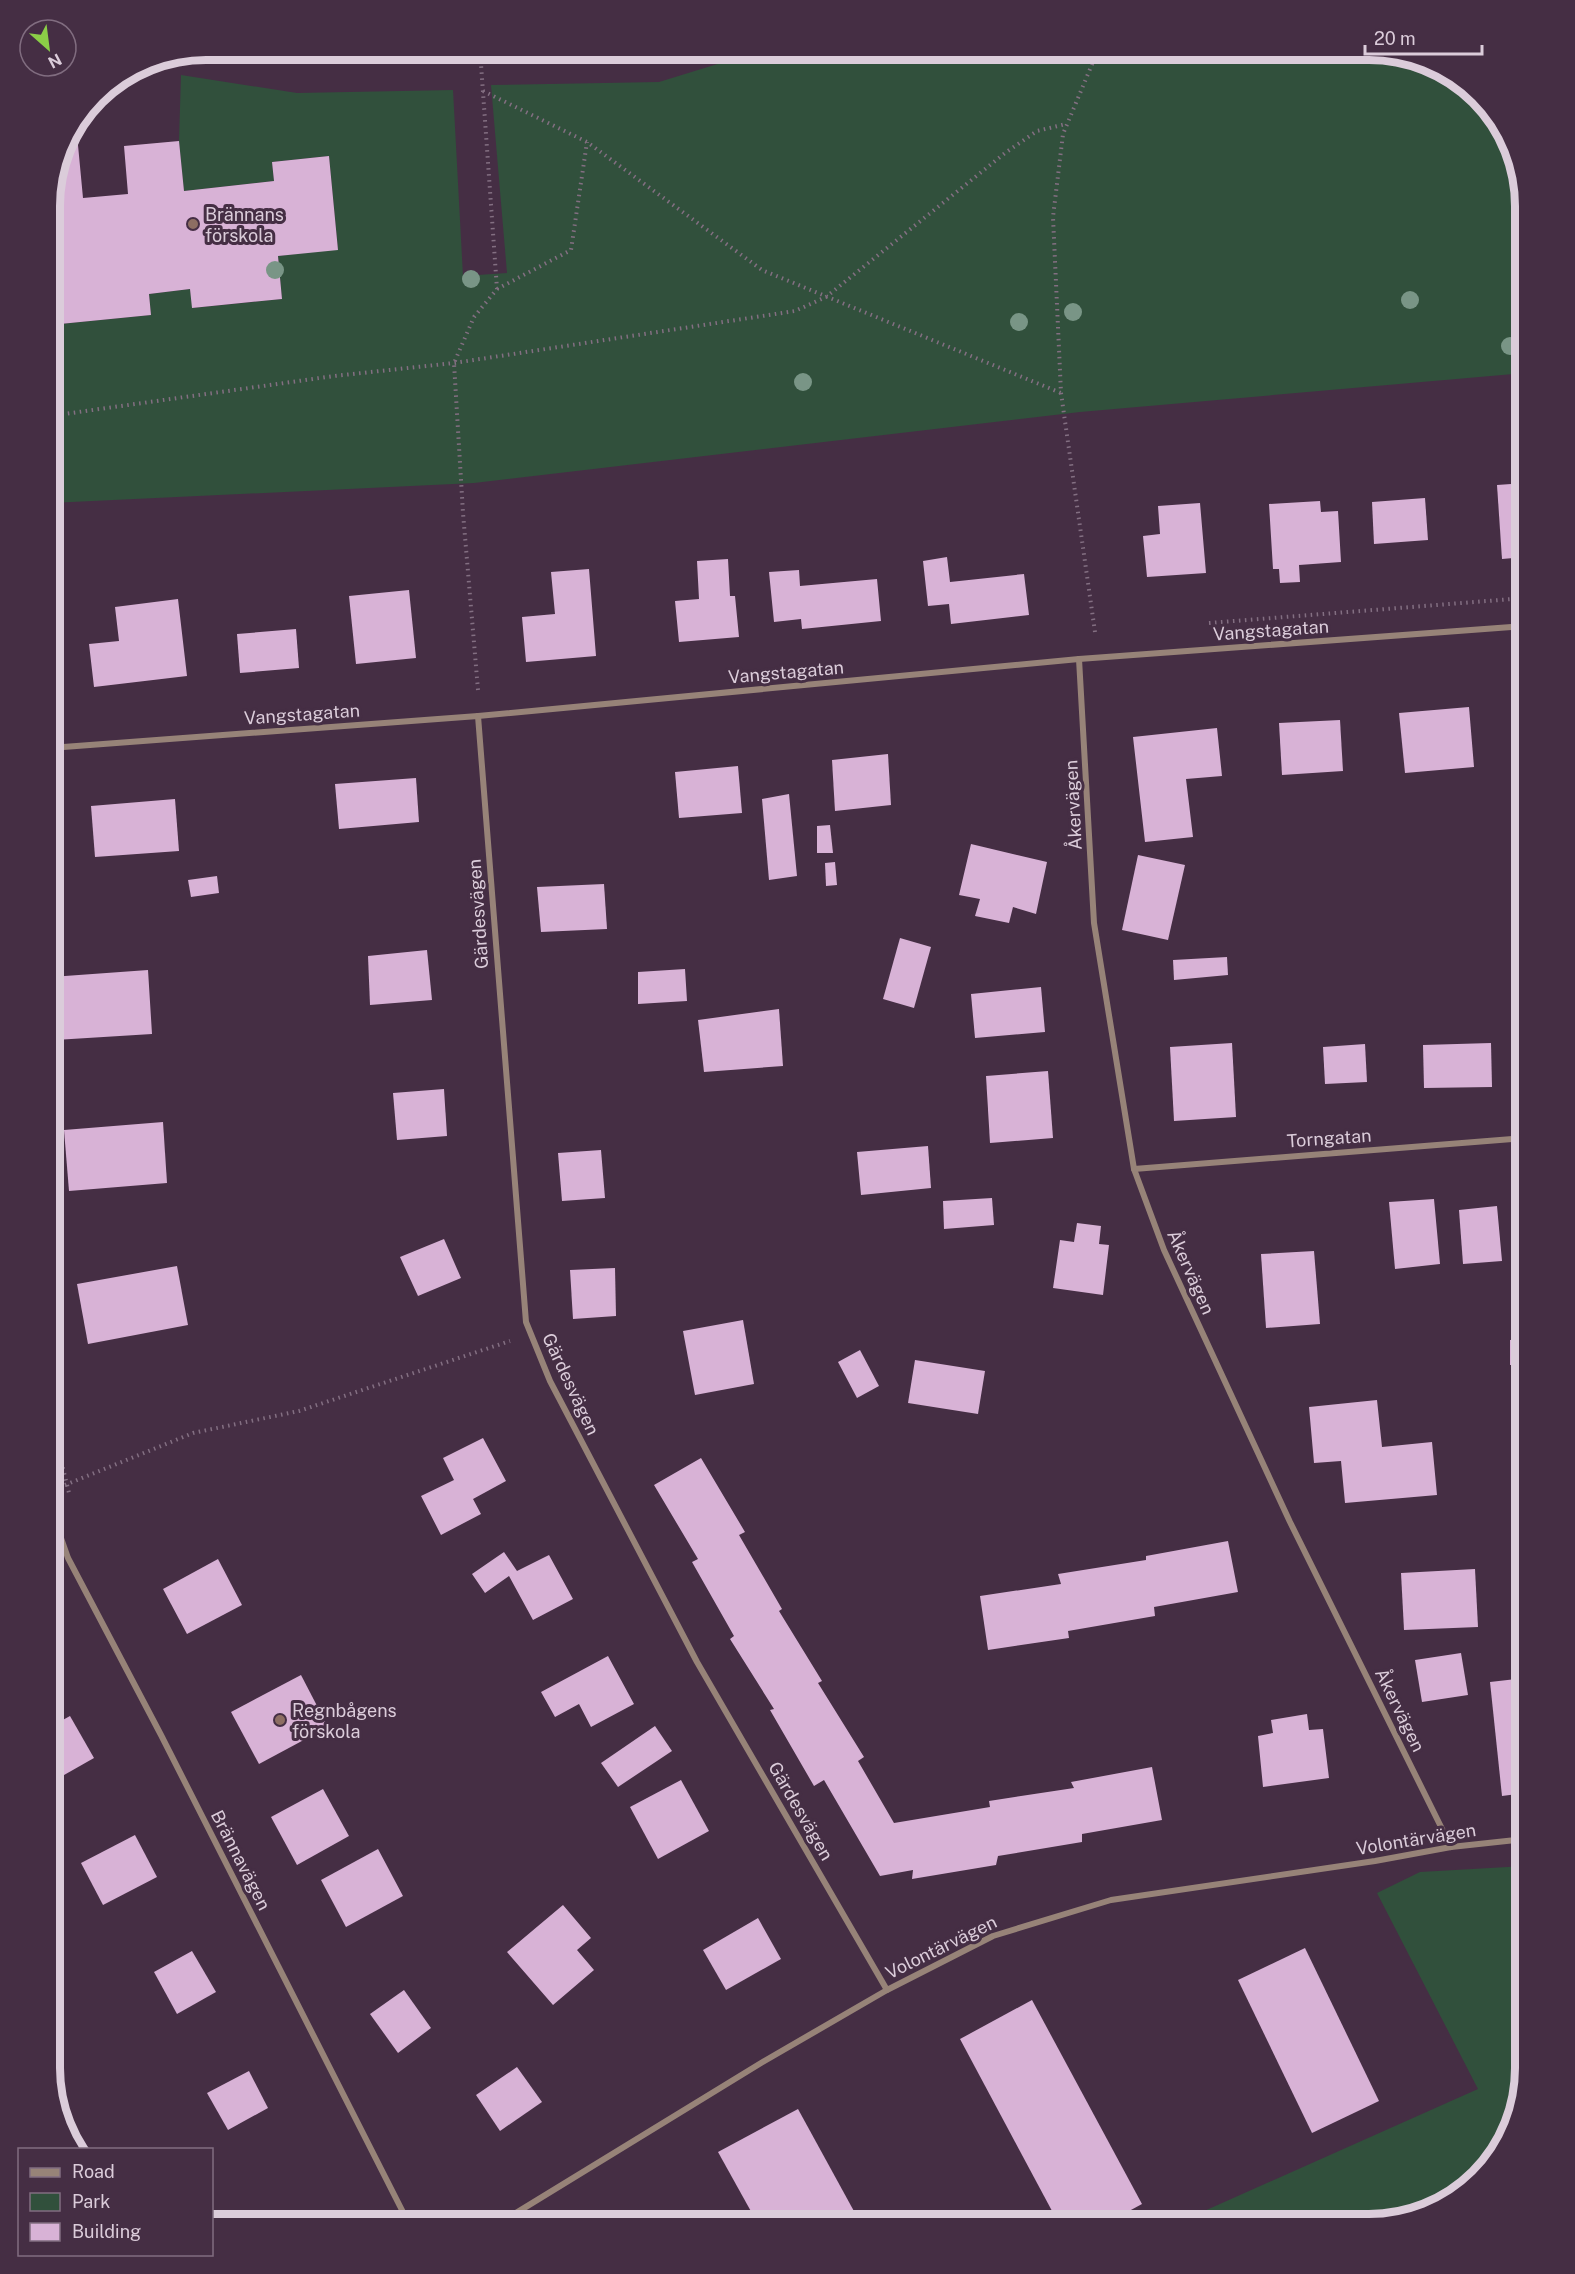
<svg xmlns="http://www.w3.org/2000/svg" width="1575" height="2274" viewBox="0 0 1575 2274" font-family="'Public Sans',sans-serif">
	<rect width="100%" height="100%" fill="#452e44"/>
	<g fill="#31503c">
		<path d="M763,50H1379L1448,71L1505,128L1525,206V373L1080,412L474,483L50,503V325L151,315L149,294L190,289L193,308L282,299L278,256L338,249L329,156L272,162L274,181L184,191L179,141L181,75L297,93L453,90L463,276L507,273L491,85L659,82Z"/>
		<path d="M1525,1866V2069L1504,2147L1447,2204L1370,2224H1175L1478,2089L1377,1893L1420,1872Z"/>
	</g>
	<g fill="#d8b2d6">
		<path d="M76,124L83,198L128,194L124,146L179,141L184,191L274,181L272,162L329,156L338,250L278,256L282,299L192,308L190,289L149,294L151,315L50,325V196L62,145Z"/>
		<path d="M1525,483V557L1502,559L1497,485Z"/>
		<path d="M1425,498L1428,540L1374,544L1372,502Z"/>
		<path d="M1320,501L1321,512L1338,511L1341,562L1299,565L1300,582L1280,583L1279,569H1273L1269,504Z"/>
		<path d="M1200,503L1206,573L1147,577L1143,536L1160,534L1158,506Z"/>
		<path d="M947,557L950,582L1024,574L1029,615L951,624L949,604L928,606L923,561Z"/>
		<path d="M728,559L730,596H735L739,637L679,642L675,601L699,599L697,561Z"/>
		<path d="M589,569L596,656L526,662L522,617L555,614L551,572Z"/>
		<path d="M799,570L800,586L877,579L881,621L802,629L801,619L774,622L769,572Z"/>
		<path d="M409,590L416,658L356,664L349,596Z"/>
		<path d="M178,599L187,676L94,687L89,644L119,641L115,607Z"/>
		<path d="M296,629L299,668L240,673L237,634Z"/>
		<path d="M50,631H55L58,672H50Z"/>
		<path d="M1469,707L1474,767L1405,773L1399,713Z"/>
		<path d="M1340,720L1343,771L1282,775L1279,723Z"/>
		<path d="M1217,728L1222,776L1186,779L1193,837L1145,842L1133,737Z"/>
		<path d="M888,754L891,805L835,811L832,760Z"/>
		<path d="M738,766L742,813L679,818L675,772Z"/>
		<path d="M416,778L419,822L339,829L335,784Z"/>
		<path d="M789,794L797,876L769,880L762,799Z"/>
		<path d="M175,799L179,851L95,857L91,806Z"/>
		<path d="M830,825L833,853H817V826Z"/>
		<path d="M971,844L1047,862L1036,914L1013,907L1009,923L975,916L980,899L959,895Z"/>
		<path d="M1138,855L1185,865L1168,940L1122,930Z"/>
		<path d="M835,862L837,885L826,886L825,863Z"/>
		<path d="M217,876L219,893L191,897L188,880Z"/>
		<path d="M604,884L607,929L541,932L537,887Z"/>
		<path d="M900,938L931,947L914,1008L883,999Z"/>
		<path d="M427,950L432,1000L370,1005L368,956Z"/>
		<path d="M1227,957L1228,975L1174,980L1173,960Z"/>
		<path d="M685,969L687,1001L638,1004V972Z"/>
		<path d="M148,970L152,1034L55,1040L51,977Z"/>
		<path d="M1041,987L1045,1032L975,1038L971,994Z"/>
		<path d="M779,1009L783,1066L704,1072L698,1020Z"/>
		<path d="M1232,1043L1236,1117L1174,1121L1170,1047Z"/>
		<path d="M1491,1043L1492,1087L1424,1088L1423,1045Z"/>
		<path d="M1365,1044L1367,1082L1325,1084L1323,1047Z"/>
		<path d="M1048,1071L1053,1138L990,1143L986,1076Z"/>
		<path d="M444,1089L447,1136L397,1140L393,1093Z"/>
		<path d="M163,1122L167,1183L69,1191L64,1130Z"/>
		<path d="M928,1146L931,1188L861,1195L857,1152Z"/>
		<path d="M601,1150L605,1198L562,1201L558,1153Z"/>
		<path d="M1517,1191H1525V1255H1522Z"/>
		<path d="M992,1198L994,1225L944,1229L943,1201Z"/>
		<path d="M1434,1199L1440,1264L1395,1269L1389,1202Z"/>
		<path d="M1497,1206L1502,1261L1463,1264L1459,1210Z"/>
		<path d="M1077,1223L1101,1226L1099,1244L1109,1245L1103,1295L1053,1288L1060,1240L1074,1242Z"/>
		<path d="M444,1239L461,1278L418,1296L400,1257Z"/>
		<path d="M1314,1251L1320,1324L1266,1328L1261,1254Z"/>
		<path d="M177,1266L188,1325L88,1344L77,1284Z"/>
		<path d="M615,1268L616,1316L573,1319L570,1270Z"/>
		<path d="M743,1320L754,1384L695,1395L683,1331Z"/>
		<path d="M1525,1339V1365H1510V1340Z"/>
		<path d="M860,1350L879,1386L857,1398L838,1362Z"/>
		<path d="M915,1360L985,1371L978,1414L908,1403Z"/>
		<path d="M1377,1400L1382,1447L1432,1442L1437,1495L1345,1503L1341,1461L1314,1463L1309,1407Z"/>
		<path d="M483,1438L506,1481L473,1499L481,1514L441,1535L421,1496L454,1480L443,1458Z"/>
		<path d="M701,1458L745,1532L739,1535L782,1609L779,1611L822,1681L818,1683L864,1757L858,1761L894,1823L990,1807L989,1801L1074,1788L1071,1782L1152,1767L1162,1820L1082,1834V1842L998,1856L996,1865L912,1879L913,1870L880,1876L824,1780L814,1786L770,1710L774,1709L730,1639L734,1636L692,1562L698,1559L654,1485Z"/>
		<path d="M1228,1541L1238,1592L1154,1607L1155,1616L1068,1631L1069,1638L988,1650L980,1596L1061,1584L1058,1574L1146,1560V1556Z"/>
		<path d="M504,1552L517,1571L549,1555L573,1599L533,1620L509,1576L485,1593L472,1574Z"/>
		<path d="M218,1559L242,1605L187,1634L163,1589Z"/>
		<path d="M1475,1569L1478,1627L1404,1630L1401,1573Z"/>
		<path d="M1461,1653L1468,1695L1422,1702L1415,1660Z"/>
		<path d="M608,1656L634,1704L591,1727L579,1704L555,1717L541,1692Z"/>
		<path d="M301,1675L328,1727L259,1764L231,1712Z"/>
		<path d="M1525,1678V1793L1502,1796L1490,1682Z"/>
		<path d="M1307,1714L1309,1730L1323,1729L1329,1778L1263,1787L1258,1736L1273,1733L1271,1720Z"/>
		<path d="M70,1716L94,1758L50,1783V1727Z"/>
		<path d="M655,1726L672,1751L618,1787L601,1763Z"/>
		<path d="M681,1780L709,1831L658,1859L630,1807Z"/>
		<path d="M323,1789L349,1836L297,1865L271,1817Z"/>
		<path d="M135,1835L157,1877L103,1905L81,1863Z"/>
		<path d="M378,1849L403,1896L346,1927L321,1880Z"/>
		<path d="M563,1905L591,1938L577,1950L594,1970L553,2005L507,1952Z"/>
		<path d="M758,1918L781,1959L726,1990L703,1950Z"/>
		<path d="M1305,1948L1379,2101L1312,2133L1238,1980Z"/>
		<path d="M192,1951L216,1992L177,2014L154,1972Z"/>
		<path d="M404,1990L431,2028L398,2053L370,2014Z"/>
		<path d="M1032,2000L1142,2204L1105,2224H1059L960,2039Z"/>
		<path d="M517,2067L542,2102L500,2131L476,2095Z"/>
		<path d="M249,2071L268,2108L228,2130L207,2093Z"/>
		<path d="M798,2109L861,2224H758L718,2152Z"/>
	</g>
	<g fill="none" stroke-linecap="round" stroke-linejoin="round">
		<g stroke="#836f82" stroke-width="4" stroke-dasharray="1.5 4.5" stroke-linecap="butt">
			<path d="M483,91L587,142L762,270L1061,393"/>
			<path d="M497,289L571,250L587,142"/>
			<path d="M50,416L334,376L454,363L795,311L826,297L1005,153L1037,131L1066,124"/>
			<path d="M1209,623L1525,598"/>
			<path d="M1095,632L1061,393L1053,217L1063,134L1098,50"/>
			<path d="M478,690L463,513L454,363L474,317L497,289L480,50"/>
			<path d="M50,1415L69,1493"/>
			<path d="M65,1485L193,1433L299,1411L510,1341"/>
			<path d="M433,2214L439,2224"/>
		</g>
		<g stroke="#978378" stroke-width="6">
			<path d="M1079,659L1094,923L1134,1169L1164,1250L1290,1522L1451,1847"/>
			<path d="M478,716L526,1322L550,1381L697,1662L887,1990"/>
			<path d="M50,748L478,716L1079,659L1525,626"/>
			<path d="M1134,1169L1525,1138"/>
			<path d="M50,1507L68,1558L161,1735L409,2224"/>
			<path d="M498,2224L761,2063L887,1990L993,1936L1111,1900L1375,1861L1451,1847L1525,1839"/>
		</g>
	</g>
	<g fill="#799586">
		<circle cx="275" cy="270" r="9"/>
		<circle cx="471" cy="279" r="9"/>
		<circle cx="1410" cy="300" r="9"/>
		<circle cx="1073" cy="312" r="9"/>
		<circle cx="1019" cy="322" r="9"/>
		<circle cx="1510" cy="346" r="9"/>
		<circle cx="803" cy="382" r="9"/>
	</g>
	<g fill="#8d6e63" stroke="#452e44" stroke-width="2">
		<circle cx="193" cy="224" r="6"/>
		<circle cx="280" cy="1720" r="6"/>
	</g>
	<g text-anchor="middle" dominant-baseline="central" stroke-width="6" stroke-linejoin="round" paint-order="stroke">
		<g font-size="18" fill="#dbccda" stroke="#452e44" text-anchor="start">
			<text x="205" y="214">Brännans<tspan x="205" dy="21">förskola</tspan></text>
			<text x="292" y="1710">Regnbågens<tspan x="292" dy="21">förskola</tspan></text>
		</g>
		<g font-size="18" fill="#dbccda" stroke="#452e44">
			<text transform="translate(1271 630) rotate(-4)">Vangstagatan</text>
			<text transform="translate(786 672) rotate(-5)">Vangstagatan</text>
			<text transform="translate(302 714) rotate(-4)">Vangstagatan</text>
			<text transform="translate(1073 805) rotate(-93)">Åkervägen</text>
			<text transform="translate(478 914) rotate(-94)">Gärdesvägen</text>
			<text transform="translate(1329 1138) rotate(-4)">Torngatan</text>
			<text transform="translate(1191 1272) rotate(66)">Åkervägen</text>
			<text transform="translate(571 1384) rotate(65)">Gärdesvägen</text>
			<text transform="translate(1400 1710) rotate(64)">Åkervägen</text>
			<text transform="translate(801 1811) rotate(60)">Gärdesvägen</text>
			<text transform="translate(1416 1839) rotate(-9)">Volontärvägen</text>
			<text transform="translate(241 1860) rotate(63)">Brännavägen</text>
			<text transform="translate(941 1947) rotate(-26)">Volontärvägen</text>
		</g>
	</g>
	<path d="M0 0H1575V2274H0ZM206 60H1369A146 146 0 0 1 1515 206V2068A146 146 0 0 1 1369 2214H206A146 146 0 0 1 60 2068V206A146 146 0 0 1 206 60Z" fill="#452e44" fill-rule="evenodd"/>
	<path fill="none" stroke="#dbccda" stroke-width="8" d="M206 60H1369A146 146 0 0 1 1515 206V2068A146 146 0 0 1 1369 2214H206A146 146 0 0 1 60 2068V206A146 146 0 0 1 206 60Z"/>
	<rect x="18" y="2148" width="195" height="108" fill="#452e44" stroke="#816d80" stroke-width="1.5"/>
	<rect x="30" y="2168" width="30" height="9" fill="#978378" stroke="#816d80" stroke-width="1.5"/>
	<text x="72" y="2178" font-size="18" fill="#dbccda">Road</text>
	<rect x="30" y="2193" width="30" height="18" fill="#31503c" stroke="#816d80" stroke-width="1.5"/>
	<text x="72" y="2208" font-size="18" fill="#dbccda">Park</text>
	<rect x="30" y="2223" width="30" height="18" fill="#d8b2d6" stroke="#816d80" stroke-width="1.5"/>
	<text x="72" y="2238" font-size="18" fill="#dbccda">Building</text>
	<g transform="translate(48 48) rotate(152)"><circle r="28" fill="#452e44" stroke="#816d80" stroke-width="1.5"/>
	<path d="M0-4.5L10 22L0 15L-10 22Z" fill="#8bce47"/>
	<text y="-9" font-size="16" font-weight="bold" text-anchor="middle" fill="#dbccda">N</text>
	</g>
	<path d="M1365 45v9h117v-9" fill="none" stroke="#dbccda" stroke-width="3"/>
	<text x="1374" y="45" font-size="18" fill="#dbccda" stroke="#452e44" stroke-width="4.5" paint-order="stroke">20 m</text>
</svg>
